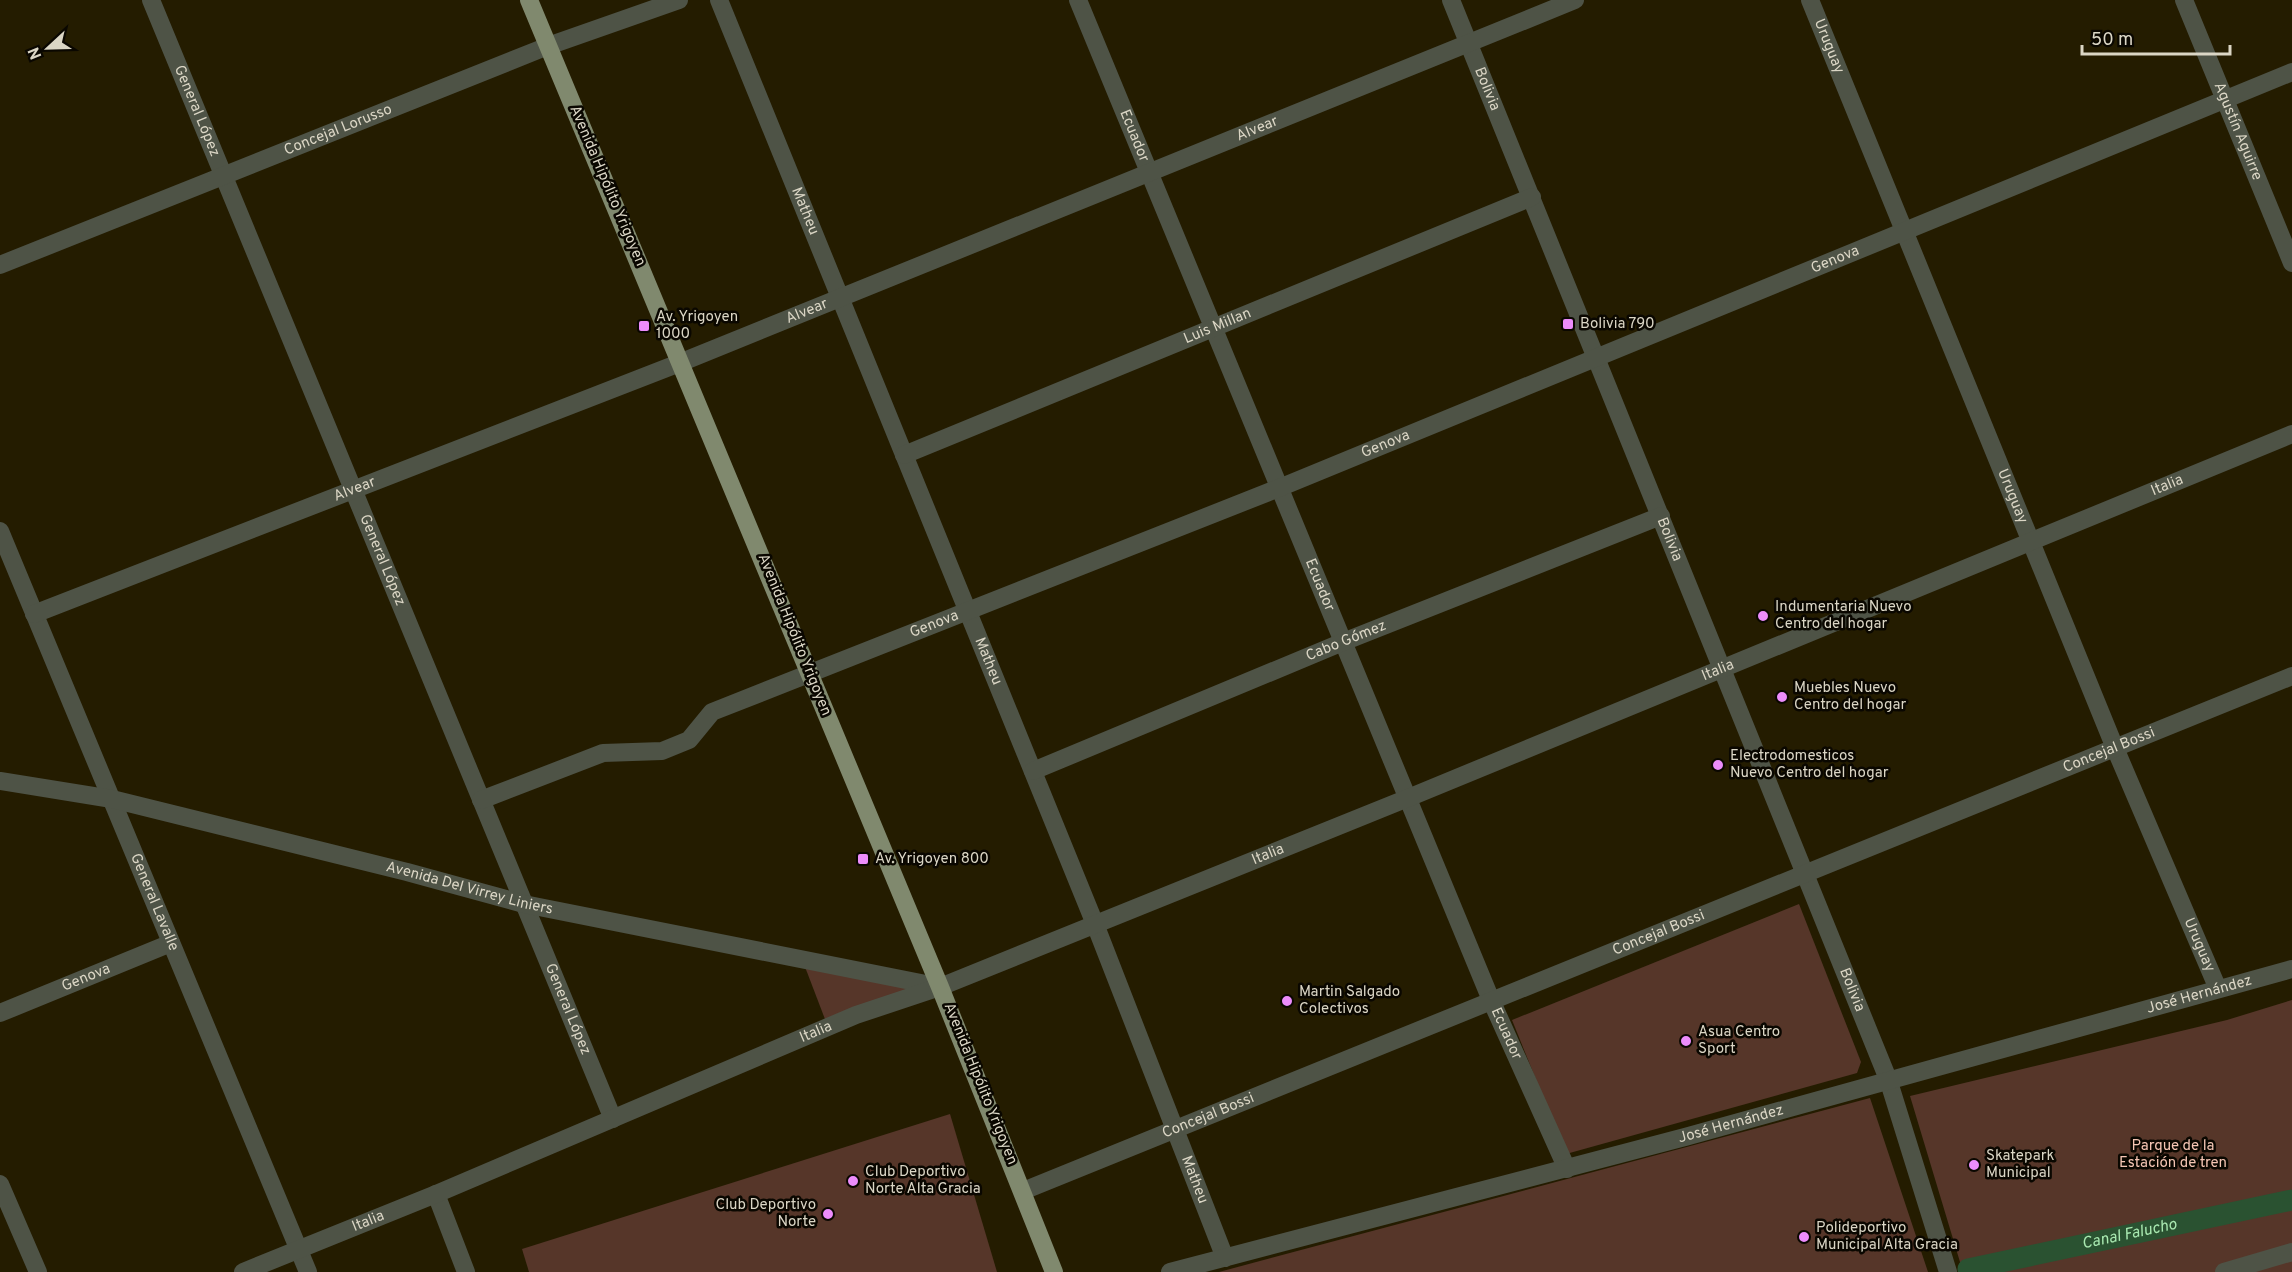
<svg xmlns="http://www.w3.org/2000/svg" width="2292" height="1272" viewBox="0 0 2292 1272" font-family="Overpass,sans-serif">
	<rect width="100%" height="100%" fill="#241c00"/>
	<g fill="#563629">
		<path d="M1799,904L1861,1062L1857,1073L1566,1154L1512,1020Z"/>
		<path d="M802,959L923,991L828,1027Z"/>
		<path d="M2292,1000V1272H1963L1910,1096L2227,1020Z"/>
		<path d="M1870,1098L1928,1272H1219Z"/>
		<path d="M950,1114L997,1272H529L522,1249Z"/>
	</g>
	<g fill="none" stroke-linecap="round" stroke-linejoin="round">
		<path stroke="#2a5231" stroke-width="21" id="s1" d="M1968,1269L2292,1200"/>
		<g stroke="#4e5346" stroke-width="18">
			<path id="s2" d="M151,0L613,1119"/>
			<path id="s3" d="M719,0L1095,924L1225,1258"/>
			<path id="s4" d="M1078,0L1491,1000L1567,1169"/>
			<path id="s5" d="M1451,0L1888,1079L1948,1272"/>
			<path id="s6" d="M1810,0L2115,748L2218,989"/>
			<path id="s7" d="M2184,0L2292,263"/>
			<path id="s8" d="M0,265L548,46L679,0"/>
			<path id="s9" d="M904,455L1532,197"/>
			<path id="s10" d="M0,531L308,1272"/>
			<path id="s11" d="M34,614L682,362L1575,0"/>
			<path id="s12" d="M1033,771L1343,642L1661,516"/>
			<path id="s13" d="M0,781L112,799L407,872L524,904L936,986"/>
			<path id="s14" d="M481,800L603,753L662,751L689,740L712,712L1279,488L2292,72"/>
			<path id="s15" d="M0,1013L171,943"/>
			<path d="M0,1184L38,1272"/>
			<path id="s16" d="M1023,1191L2292,676"/>
			<path d="M436,1194L466,1272"/>
			<path id="s17" d="M243,1272L436,1194L856,1015L940,987L1408,798L2292,434"/>
			<path id="s18" d="M1170,1272L1685,1137L2292,969"/>
			<path d="M2224,1272L2292,1252"/>
		</g>
		<path stroke="#80896e" stroke-width="18" d="M529,0L940,987L1054,1272"/>
	</g>
	<g fill="#ec8cfb" stroke="#0a0700" stroke-width="2">
		<rect x="1562" y="318" width="12" height="12" rx="3"/>
		<rect x="638" y="320" width="12" height="12" rx="3"/>
		<circle cx="1763" cy="616" r="6"/>
		<circle cx="1782" cy="697" r="6"/>
		<circle cx="1718" cy="765" r="6"/>
		<rect x="857" y="853" width="12" height="12" rx="3"/>
		<circle cx="1287" cy="1001" r="6"/>
		<circle cx="1686" cy="1041" r="6"/>
		<circle cx="1974" cy="1165" r="6"/>
		<circle cx="853" cy="1181" r="6"/>
		<circle cx="828" cy="1214" r="6"/>
		<circle cx="1804" cy="1237" r="6"/>
	</g>
	<g text-anchor="middle" dominant-baseline="central" stroke-width="5" stroke-linejoin="round" paint-order="stroke">
		<g font-size="15" fill="#dbd6c5" stroke="#0a0700">
			<text stroke="none"><textPath href="#s6" startOffset="50">Uruguay</textPath></text>
			<text stroke="none"><textPath href="#s5" startOffset="96">Bolivia</textPath></text>
			<text stroke="none"><textPath href="#s2" startOffset="120">General López</textPath></text>
			<text stroke="none"><textPath href="#s11" startOffset="1316">Alvear</textPath></text>
			<text stroke="none"><textPath href="#s8" startOffset="364">Concejal Lorusso</textPath></text>
			<text stroke="none"><textPath href="#s7" startOffset="142">Agustín Aguirre</textPath></text>
			<text stroke="none"><textPath href="#s4" startOffset="147">Ecuador</textPath></text>
			<text transform="translate(607 186) rotate(67)">Avenida Hipólito Yrigoyen</text>
			<text stroke="none"><textPath href="#s3" startOffset="228">Matheu</textPath></text>
			<text stroke="none"><textPath href="#s14" startOffset="1466">Genova</textPath></text>
			<text stroke="none"><textPath href="#s11" startOffset="830">Alvear</textPath></text>
			<text stroke="none"><textPath href="#s9" startOffset="339">Luis Millan</textPath></text>
			<text stroke="none"><textPath href="#s14" startOffset="980">Genova</textPath></text>
			<text stroke="none"><textPath href="#s17" startOffset="2079">Italia</textPath></text>
			<text stroke="none"><textPath href="#s11" startOffset="344">Alvear</textPath></text>
			<text stroke="none"><textPath href="#s6" startOffset="536">Uruguay</textPath></text>
			<text stroke="none"><textPath href="#s5" startOffset="582">Bolivia</textPath></text>
			<text stroke="none"><textPath href="#s2" startOffset="606">General López</textPath></text>
			<text stroke="none"><textPath href="#s4" startOffset="633">Ecuador</textPath></text>
			<text stroke="none"><textPath href="#s14" startOffset="494">Genova</textPath></text>
			<text transform="translate(794 635) rotate(68)">Avenida Hipólito Yrigoyen</text>
			<text stroke="none"><textPath href="#s12" startOffset="339">Cabo Gómez</textPath></text>
			<text stroke="none"><textPath href="#s3" startOffset="714">Matheu</textPath></text>
			<text stroke="none"><textPath href="#s17" startOffset="1593">Italia</textPath></text>
			<text stroke="none"><textPath href="#s16" startOffset="1172">Concejal Bossi</textPath></text>
			<text stroke="none"><textPath href="#s17" startOffset="1107">Italia</textPath></text>
			<text stroke="none"><textPath href="#s13" startOffset="482">Avenida Del Virrey Liniers</textPath></text>
			<text stroke="none"><textPath href="#s10" startOffset="402">General Lavalle</textPath></text>
			<text stroke="none"><textPath href="#s16" startOffset="686">Concejal Bossi</textPath></text>
			<text stroke="none"><textPath href="#s6" startOffset="1022">Uruguay</textPath></text>
			<text stroke="none"><textPath href="#s15" startOffset="93">Genova</textPath></text>
			<text stroke="none"><textPath href="#s5" startOffset="1068">Bolivia</textPath></text>
			<text stroke="none"><textPath href="#s18" startOffset="1066">José Hernández</textPath></text>
			<text stroke="none"><textPath href="#s2" startOffset="1092">General López</textPath></text>
			<text stroke="none"><textPath href="#s17" startOffset="621">Italia</textPath></text>
			<text stroke="none"><textPath href="#s4" startOffset="1119">Ecuador</textPath></text>
			<text transform="translate(980 1084) rotate(68)">Avenida Hipólito Yrigoyen</text>
			<text stroke="none"><textPath href="#s16" startOffset="200">Concejal Bossi</textPath></text>
			<text stroke="none"><textPath href="#s18" startOffset="580">José Hernández</textPath></text>
			<text stroke="none"><textPath href="#s3" startOffset="1272">Matheu</textPath></text>
			<text stroke="none"><textPath href="#s17" startOffset="135">Italia</textPath></text>
		</g>
		<g font-size="15" fill="#dbd6c5" stroke="#0a0700" text-anchor="start">
			<text x="656" y="317">Av. Yrigoyen<tspan x="656" dy="17">1000</tspan></text>
			<text x="1580" y="324">Bolivia 790</text>
			<text x="1775" y="607">Indumentaria Nuevo<tspan x="1775" dy="17">Centro del hogar</tspan></text>
			<text x="1794" y="688">Muebles Nuevo<tspan x="1794" dy="17">Centro del hogar</tspan></text>
			<text x="1730" y="756">Electrodomesticos<tspan x="1730" dy="17">Nuevo Centro del hogar</tspan></text>
			<text x="875" y="859">Av. Yrigoyen 800</text>
			<text x="1299" y="992">Martin Salgado<tspan x="1299" dy="17">Colectivos</tspan></text>
			<text x="1698" y="1032">Asua Centro<tspan x="1698" dy="17">Sport</tspan></text>
			<text x="1986" y="1156">Skatepark<tspan x="1986" dy="17">Municipal</tspan></text>
			<text x="865" y="1172">Club Deportivo<tspan x="865" dy="17">Norte Alta Gracia</tspan></text>
			<text x="816" y="1205" text-anchor="end">Club Deportivo<tspan x="816" dy="17">Norte</tspan></text>
			<text x="1816" y="1228">Polideportivo<tspan x="1816" dy="17">Municipal Alta Gracia</tspan></text>
		</g>
		<g font-size="15" fill="#f5c5b3" stroke="#0a0700">
			<text x="2173" y="1146">Parque de la<tspan x="2173" dy="17">Estación de tren</tspan></text>
		</g>
		<g font-size="16" font-style="italic" fill="#a9e9b1" stroke="#0a0700">
			<text stroke="none"><textPath href="#s1" startOffset="165">Canal Falucho</textPath></text>
		</g>
	</g>
	<g transform="translate(48 48) rotate(248)" stroke="#0a0700" stroke-width="4.5" paint-order="stroke">
	<path d="M0-4.5L10 22L0 15L-10 22Z" fill="#dbd6c5"/>
	<text y="-9" font-size="16" font-weight="bold" text-anchor="middle" fill="#dbd6c5">N</text>
	</g>
	<path d="M2082 45v9h148v-9" fill="none" stroke="#dbd6c5" stroke-width="3"/>
	<text x="2091" y="45" font-size="18" fill="#dbd6c5" stroke="#0a0700" stroke-width="4.5" paint-order="stroke">50 m</text>
</svg>
